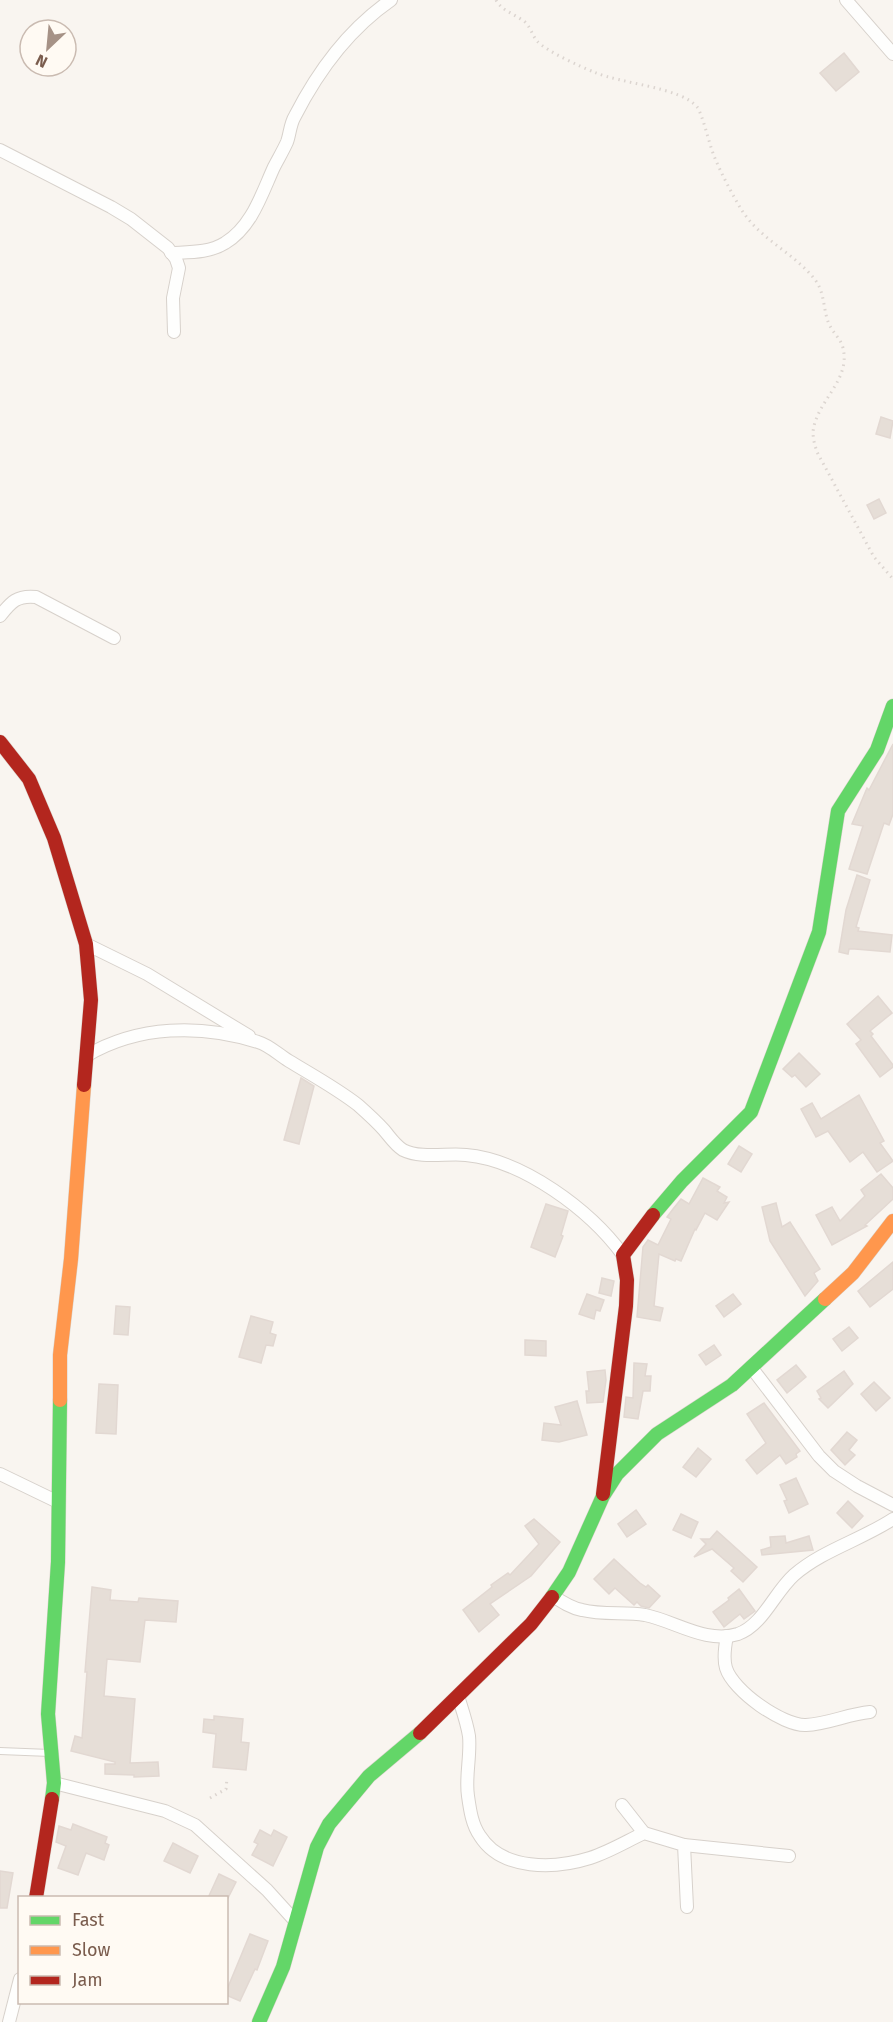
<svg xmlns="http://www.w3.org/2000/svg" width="893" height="2022" viewBox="0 0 893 2022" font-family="'Fira Sans',sans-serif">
	<rect width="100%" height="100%" fill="#f9f5f0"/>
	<g fill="#e6ded7" stroke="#e2d8d2" stroke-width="1.5">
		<path d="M844,53L859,72L836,91L820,73Z"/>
		<path d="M881,417L893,421L890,438L876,434Z"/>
		<path d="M879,499L886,513L874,519L867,505Z"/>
		<path d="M893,744V814L889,825L884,823L867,874L849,869L863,826L852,824L867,788L869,790Z"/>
		<path d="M857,875L870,880L856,927L859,928L858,931L892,935L890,952L855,949H849L848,954L839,952L846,910Z"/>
		<path d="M878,996L892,1013L870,1031L873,1034L871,1036L893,1065V1067L880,1077L856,1044L861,1040L847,1024Z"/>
		<path d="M799,1053L820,1074L806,1087L795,1075L792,1077L783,1069Z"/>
		<path d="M301,1078L314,1086L299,1144L284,1140Z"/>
		<path d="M859,1095L884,1141L880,1143L893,1161L877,1172L863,1152L850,1162L828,1131L816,1137L801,1109L812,1103L821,1119Z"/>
		<path d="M739,1146L752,1154L741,1172L728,1164Z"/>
		<path d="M881,1174L893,1188V1199L865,1225L867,1226L832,1245L816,1215L832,1207L840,1221L865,1196L861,1190Z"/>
		<path d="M703,1178L720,1187L717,1191L727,1197L724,1203L729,1202L717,1220L705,1213L696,1230L695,1229L681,1261L676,1259L675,1261L659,1254L654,1306L663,1308L660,1321L637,1317L643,1247L648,1240L658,1245L671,1219L667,1217L673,1209L681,1199L689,1204Z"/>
		<path d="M776,1203L782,1227L790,1222L820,1269L814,1273L818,1281L805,1296L770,1241L762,1207Z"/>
		<path d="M546,1204L568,1211L561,1235L563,1236L555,1257L531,1247Z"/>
		<path d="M893,1262V1289L870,1307L858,1291Z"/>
		<path d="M602,1278L614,1281L611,1296L599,1293Z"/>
		<path d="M587,1294L604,1300L600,1311L596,1310L594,1319L579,1314Z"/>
		<path d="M733,1294L741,1304L724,1317L716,1306Z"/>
		<path d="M116,1306L130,1307L128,1335L114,1334Z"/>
		<path d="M251,1316L273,1322L270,1333L276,1335L273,1346L266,1345L261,1363L239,1357Z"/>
		<path d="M849,1327L858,1338L842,1351L833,1339Z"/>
		<path d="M525,1340L546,1341V1356L525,1355Z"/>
		<path d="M714,1345L721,1355L706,1365L699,1355Z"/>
		<path d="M634,1363L647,1364L645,1376H651L650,1391H643L638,1419L624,1417L626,1397L633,1398Z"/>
		<path d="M796,1365L806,1377L787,1393L777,1380Z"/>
		<path d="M605,1370L606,1380L603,1402L587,1403L586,1391H589L587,1372Z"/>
		<path d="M844,1371L853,1384L828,1408L819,1399L821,1398L817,1391Z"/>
		<path d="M874,1382L890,1398L876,1411L861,1394Z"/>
		<path d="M99,1384L118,1385L116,1434L96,1433Z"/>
		<path d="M577,1401L587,1435L559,1442L542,1440L544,1423L561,1425L555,1407Z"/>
		<path d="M764,1403L800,1451L796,1454L797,1457L786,1464L780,1455L757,1474L746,1460L766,1443L747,1414Z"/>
		<path d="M847,1432L857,1440L849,1450L855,1455L845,1465L831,1450Z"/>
		<path d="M698,1448L711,1459L696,1477L683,1467Z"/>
		<path d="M796,1478L808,1504L789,1513L784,1501L787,1500L780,1485Z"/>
		<path d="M848,1501L863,1516L852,1528L837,1513Z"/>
		<path d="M636,1510L646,1524L627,1537L618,1524Z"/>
		<path d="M681,1514L698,1522L691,1538L673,1530Z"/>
		<path d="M534,1519L560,1542L531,1576L490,1604L499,1615L479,1632L463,1610L492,1587L491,1585L508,1573L510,1575L539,1544L525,1526Z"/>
		<path d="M717,1531L757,1567L743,1582L731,1571L734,1568L712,1549L694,1557L706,1544L701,1539H710Z"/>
		<path d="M785,1536L786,1543L809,1536L813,1550L762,1555L761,1550L771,1547L770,1537Z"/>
		<path d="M614,1559L640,1583L646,1587L648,1585L660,1596L649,1608L641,1606L637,1602L634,1605L615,1588L609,1594L594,1579Z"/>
		<path d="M92,1587L111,1590L110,1600L138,1602L139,1598L178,1601L176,1622L145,1620L140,1662L107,1659L104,1696L135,1699L130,1763L158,1762L159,1776L134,1777V1775L105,1774V1764H115V1762L71,1751L75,1736L82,1738L87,1672H85Z"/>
		<path d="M739,1589L755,1611L744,1619L740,1614L724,1627L713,1612L729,1600L728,1598Z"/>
		<path d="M214,1716L243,1719L241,1742L249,1743L246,1770L213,1767L216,1734L203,1732L204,1719L214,1720Z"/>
		<path d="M73,1824L107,1837L105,1843L109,1845L104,1860L86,1853L78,1875L58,1868L66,1846L56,1842L59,1826L71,1830Z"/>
		<path d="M260,1830L271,1836L274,1830L287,1837L273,1866L252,1855L258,1844L254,1842Z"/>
		<path d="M173,1843L198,1856L190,1873L164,1861Z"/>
		<path d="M0,1871L13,1873L7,1908H0Z"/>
		<path d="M219,1874L236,1882L228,1898H208Z"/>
		<path d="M250,1934L268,1941L257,1970L255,1969L240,2001L226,1995V1992Z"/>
	</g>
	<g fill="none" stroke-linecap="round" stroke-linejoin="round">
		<g stroke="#d7d1cb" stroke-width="8">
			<path id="lane" d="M0,1751L50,1753"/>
		</g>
		<g stroke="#d7d1cb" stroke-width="14">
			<g id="street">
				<path d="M846,0L893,54"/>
				<path d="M0,150L111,207L131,219L168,248L176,259L179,268L173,298L174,332"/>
				<path d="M171,253C190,252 209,253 225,243C252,227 262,193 274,167C278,159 283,151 287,142C290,134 290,124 295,116C318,71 349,29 391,0"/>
				<path d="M0,616C11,602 17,595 36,597L114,638"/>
				<path d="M86,944L147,974L249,1036"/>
				<path d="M86,1056C138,1025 201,1024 258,1042C269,1045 279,1055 289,1061C312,1075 336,1088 358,1105C367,1113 376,1121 384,1130C390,1137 395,1145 403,1150C421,1159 447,1153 466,1155C523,1160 590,1210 623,1255"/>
				<path d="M751,1367L819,1456L834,1471L857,1486L893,1505"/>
				<path d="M0,1474L58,1502"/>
				<path d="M553,1596C562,1602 571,1608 582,1610C602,1615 624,1612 645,1615C675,1621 706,1644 738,1634C763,1625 774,1593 794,1575C823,1550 861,1540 893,1519"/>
				<path d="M727,1636C725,1646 723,1658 726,1668C733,1691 783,1726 806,1725C828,1724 848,1714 870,1712"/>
				<path d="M458,1696C462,1709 467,1723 469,1736C471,1756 465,1777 468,1796C470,1810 472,1825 480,1836C502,1871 555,1869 590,1858C609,1852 627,1841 644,1833L684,1845L687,1907"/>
				<path d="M54,1783L165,1811L195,1825L267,1890L296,1922"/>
				<path d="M622,1805L644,1833"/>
				<path d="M684,1845L789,1856"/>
				<path d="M9,2022L20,1979"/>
			</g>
		</g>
		<g stroke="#d9d2cb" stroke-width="15">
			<g id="fast">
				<path d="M653,1215L682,1181L751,1112L819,932L838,811L877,750L893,706"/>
				<path d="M552,1597L569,1572L603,1496L617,1474L657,1434L732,1385L825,1299"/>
				<path d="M52,1799L54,1783L48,1714L58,1562L60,1400"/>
				<path d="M259,2022L283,1967L317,1847L329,1824L369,1776L420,1733"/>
			</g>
		</g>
		<g stroke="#d9d2cb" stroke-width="15">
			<g id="slow">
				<path d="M825,1299L853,1273L893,1221"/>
				<path d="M60,1400V1355L71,1259L84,1085"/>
			</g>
		</g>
		<g stroke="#d9d2cb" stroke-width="15">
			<g id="jam">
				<path d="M0,742L29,779L54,838L86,944L91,1000L84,1085"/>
				<path d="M603,1494L626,1306L627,1280L623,1255L653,1215"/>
				<path d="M420,1733L531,1624L552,1597"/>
				<path d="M36,1898L52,1799"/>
			</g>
		</g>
		<g stroke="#dcd5d0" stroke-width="3" stroke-dasharray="1.5 4.5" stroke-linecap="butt">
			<path d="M496,0C502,11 515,14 525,22C531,28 532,35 537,41C546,51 581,67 594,72C621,84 682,87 698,108C705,123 708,140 714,156C721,173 731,192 741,209C760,240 795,253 816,281C825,294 823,310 829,324C833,333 841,339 843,348C851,381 816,401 813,432C813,439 815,447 818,454L874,557L893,579"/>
			<path d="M210,1798L226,1789L227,1778"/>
		</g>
		<use href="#lane" stroke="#fefefd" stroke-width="6"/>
		<use href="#street" stroke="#fefefd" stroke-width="12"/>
		<use href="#fast" stroke="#63d668" stroke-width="14"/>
		<use href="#slow" stroke="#ff974d" stroke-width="14"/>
		<use href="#jam" stroke="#b3261e" stroke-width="14"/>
	</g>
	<rect x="18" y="1896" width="210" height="108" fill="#fffaf3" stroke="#cabbb1" stroke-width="1.5"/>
	<rect x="30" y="1916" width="30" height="9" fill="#63d668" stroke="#cabbb1" stroke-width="1.5"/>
	<text x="72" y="1926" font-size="18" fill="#7a5c4d">Fast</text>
	<rect x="30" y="1946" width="30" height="9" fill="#ff974d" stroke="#cabbb1" stroke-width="1.5"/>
	<text x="72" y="1956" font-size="18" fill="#7a5c4d">Slow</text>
	<rect x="30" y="1976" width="30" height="9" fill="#b3261e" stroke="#cabbb1" stroke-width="1.5"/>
	<text x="72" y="1986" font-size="18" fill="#7a5c4d">Jam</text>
	<g transform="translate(48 48) rotate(206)"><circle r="28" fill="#fffaf3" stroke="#cabbb1" stroke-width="1.5"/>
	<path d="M0-4.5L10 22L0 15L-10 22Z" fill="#a69286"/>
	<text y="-9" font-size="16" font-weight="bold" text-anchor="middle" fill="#7a5c4d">N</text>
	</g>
</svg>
